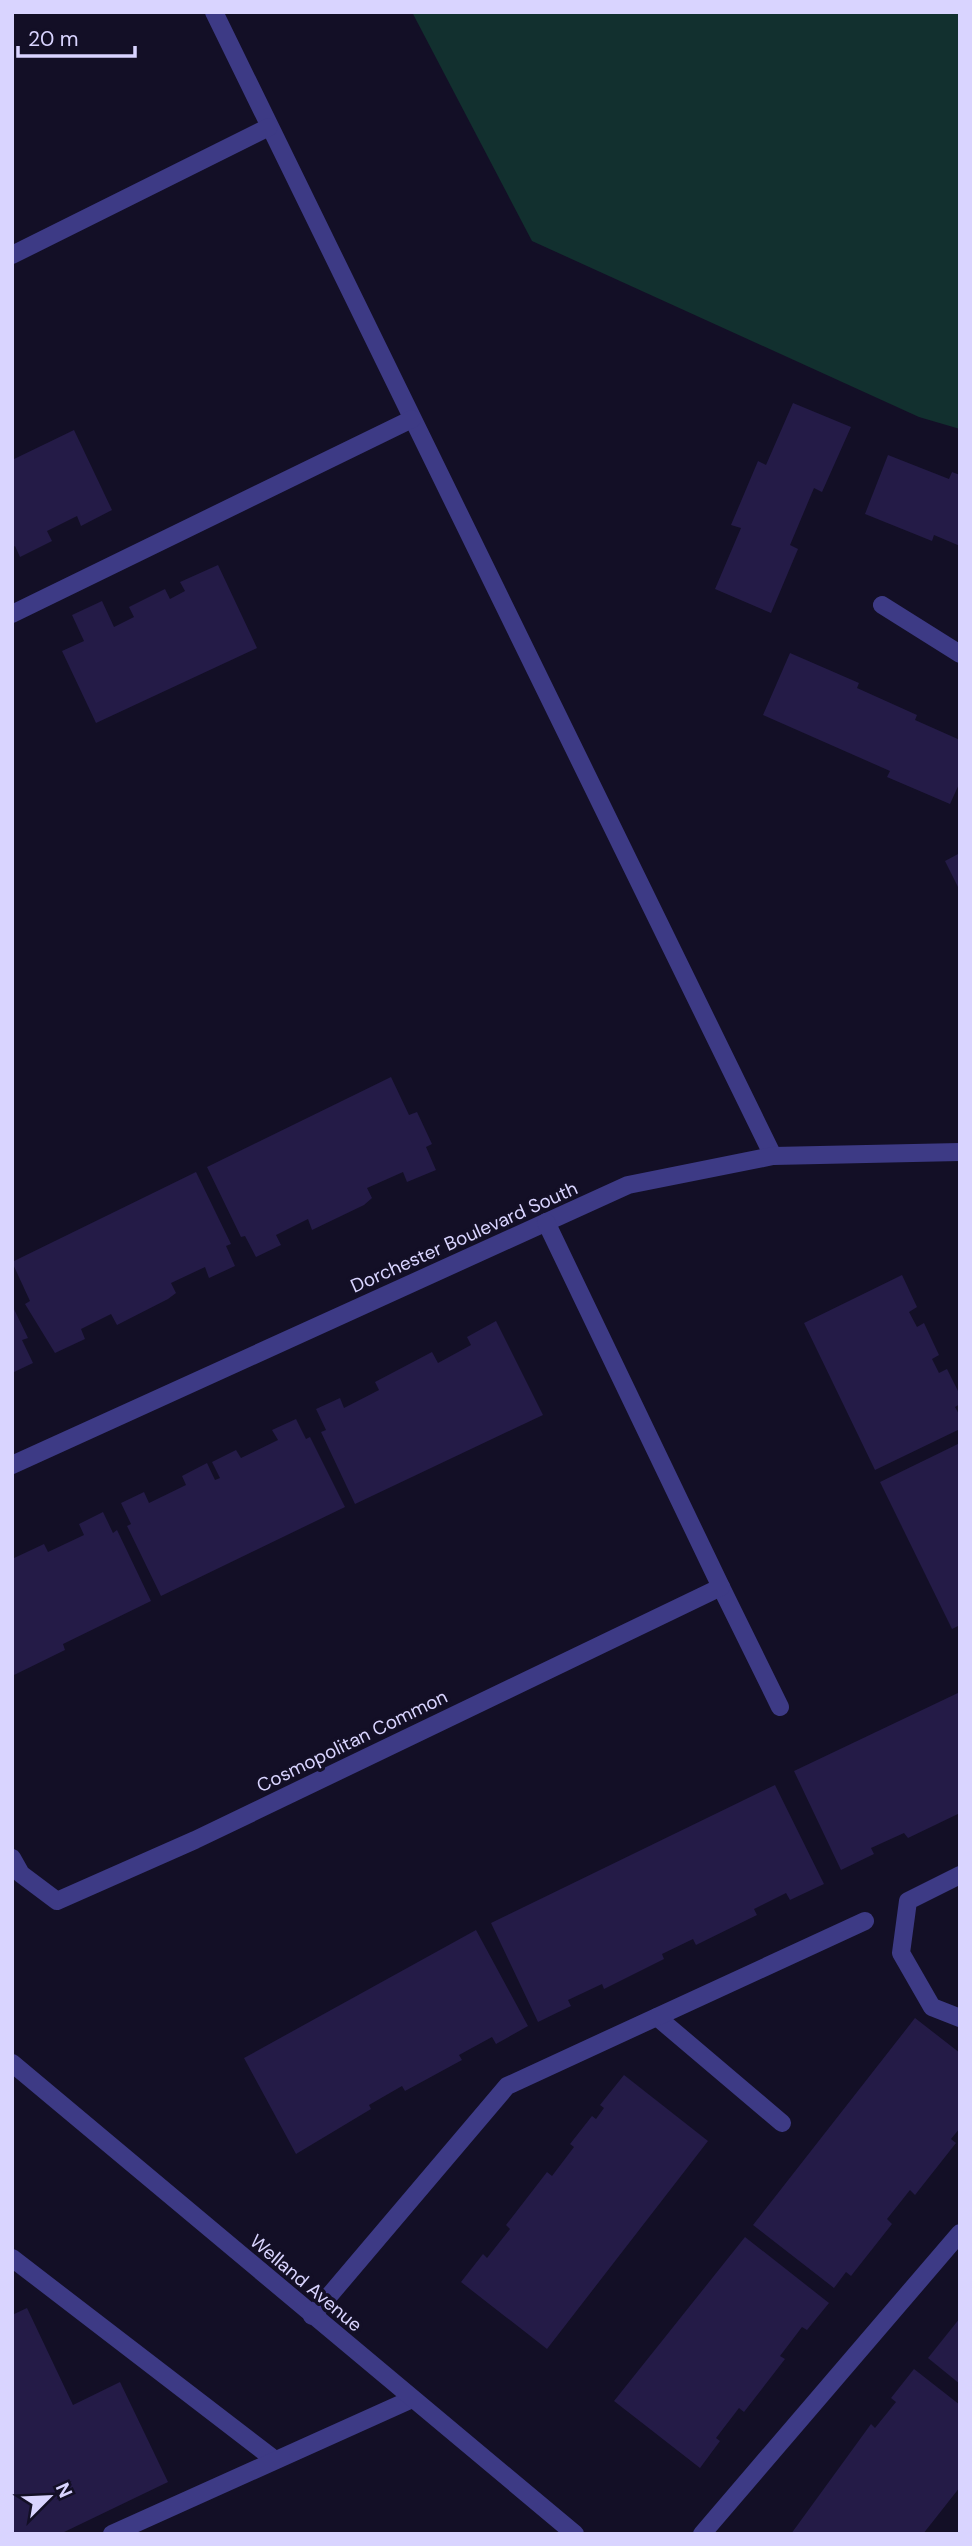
<svg xmlns="http://www.w3.org/2000/svg" width="972" height="2546" viewBox="0 0 972 2546" font-family="'DM Sans',sans-serif">
	<rect width="100%" height="100%" fill="#130f26"/>
	<path fill="#12302f" d="M412,12H960V429L919,417L532,241Z"/>
	<g fill="#241b47">
		<path d="M793,403L851,427L822,492L814,488L790,545L798,549L771,613L715,589L741,528L731,525L758,461L766,465Z"/>
		<path d="M74,430L112,510L81,526L77,516L47,531L52,541L20,557L15,546L12,548V460Z"/>
		<path d="M888,455L949,479L952,472L960,475V546L934,535L932,541L865,514Z"/>
		<path d="M218,565L257,648L96,723L62,651L84,641L72,615L102,601L114,627L134,617L129,607L165,589L170,599L185,591L180,582Z"/>
		<path d="M790,653L859,683L857,688L917,715L915,720L960,740V782L950,804L887,777L890,771L763,715Z"/>
		<path d="M960,853V891L945,861Z"/>
		<path d="M391,1077L409,1115L417,1112L432,1144L426,1147L436,1170L407,1182L403,1172L367,1188L372,1198L364,1205L312,1230L308,1219L276,1235L281,1245L256,1257L245,1236L241,1237L207,1167Z"/>
		<path d="M196,1172L231,1244L226,1246L235,1266L209,1278L205,1267L171,1283L176,1293L168,1299L117,1325L111,1314L81,1329L85,1339L55,1353L25,1304L30,1301L12,1262Z"/>
		<path d="M902,1275L917,1307L909,1312L917,1327L924,1323L939,1355L932,1359L939,1373L947,1369L960,1395V1404L955,1407L960,1416V1429L875,1470L804,1323Z"/>
		<path d="M12,1305L28,1338L22,1340L33,1363L12,1373Z"/>
		<path d="M496,1321L543,1415L355,1504L321,1432L326,1430L316,1409L340,1398L344,1408L379,1390L375,1382L432,1352L438,1363L471,1345L467,1337Z"/>
		<path d="M296,1419L306,1439L310,1437L345,1507L161,1596L127,1526L131,1524L121,1503L144,1492L149,1503L186,1485L182,1476L207,1463L215,1480L220,1478L212,1462L236,1450L241,1458L278,1440L272,1430Z"/>
		<path d="M960,1443V1625L952,1629L880,1482Z"/>
		<path d="M103,1512L113,1533L117,1530L151,1601L63,1644L65,1650L12,1676V1559L44,1544L48,1552L84,1535L79,1524Z"/>
		<path d="M960,1692V1813L908,1838L904,1833L871,1848L874,1854L841,1870L794,1771Z"/>
		<path d="M775,1785L824,1884L790,1900L786,1893L754,1909L757,1915L696,1945L693,1939L662,1954L664,1959L604,1989L602,1984L568,2000L571,2006L538,2022L491,1923Z"/>
		<path d="M476,1930L528,2026L496,2044L492,2037L459,2055L462,2060L405,2091L402,2086L369,2105L371,2109L296,2154L244,2058Z"/>
		<path d="M915,2018L960,2053V2128L951,2139L956,2143L915,2195L910,2190L887,2219L892,2224L851,2276L846,2272L834,2288L753,2225Z"/>
		<path d="M624,2075L708,2141L547,2349L461,2282L483,2254L487,2258L510,2229L506,2225L547,2172L552,2176L574,2147L570,2144L592,2116L596,2119L604,2108L600,2105Z"/>
		<path d="M745,2237L829,2303L807,2330L802,2327L780,2356L785,2359L744,2412L739,2408L716,2438L720,2441L700,2468L614,2401Z"/>
		<path d="M27,2308L73,2405L120,2382L168,2482L60,2534L12,2533V2315Z"/>
		<path d="M960,2318V2384L928,2358Z"/>
		<path d="M914,2369L960,2405V2487L923,2534H791L871,2424L875,2428L896,2402L891,2398Z"/>
	</g>
	<g fill="none" stroke-linecap="round" stroke-linejoin="round">
		<g stroke="#3d3a85" stroke-width="18">
			<path d="M882,605L960,654"/>
			<path d="M960,1875L908,1901L901,1953L932,2007L960,2018"/>
			<path d="M657,2017L782,2123"/>
			<path d="M12,2258L275,2460"/>
			<path d="M312,2316L507,2086L865,1921"/>
			<path d="M112,2534L412,2399"/>
			<path d="M702,2534L960,2233"/>
		</g>
		<g stroke="#3d3a85" stroke-width="18">
			<path d="M214,12L773,1156"/>
			<path d="M12,255L269,127"/>
			<path d="M12,614L412,419"/>
			<path d="M12,1465L628,1185L773,1156L960,1152"/>
			<path d="M721,1587L780,1707"/>
			<path d="M12,1858L21,1874L57,1901L195,1840L721,1587L546,1222"/>
		</g>
		<path stroke="#3d3a85" stroke-width="18" d="M12,2063L575,2534"/>
	</g>
	<g text-anchor="middle" dominant-baseline="central" stroke-width="7" stroke-linejoin="round" paint-order="stroke">
		<g font-size="19" fill="#d9d4ff" stroke="#130f26">
			<text transform="translate(464 1237) rotate(-24)">Dorchester Boulevard South</text>
			<text transform="translate(352 1741) rotate(-26)">Cosmopolitan Common</text>
			<text transform="translate(306 2283) rotate(40)">Welland Avenue</text>
		</g>
	</g>
	<rect width="972" height="2546" fill="none" stroke="#d9d4ff" stroke-width="28"/>
	<g transform="translate(49 2497) rotate(66)" stroke="#130f26" stroke-width="5" paint-order="stroke">
	<path d="M0-5L12 26L0 18L-12 26Z" fill="#d9d4ff"/>
	<text y="-10" font-size="19" font-weight="bold" text-anchor="middle" fill="#d9d4ff">N</text>
	</g>
	<path d="M18 46v10h117v-10" fill="none" stroke="#d9d4ff" stroke-width="3.5"/>
	<text x="28" y="46" font-size="21" fill="#d9d4ff" stroke="#130f26" stroke-width="5" paint-order="stroke">20 m</text>
</svg>
